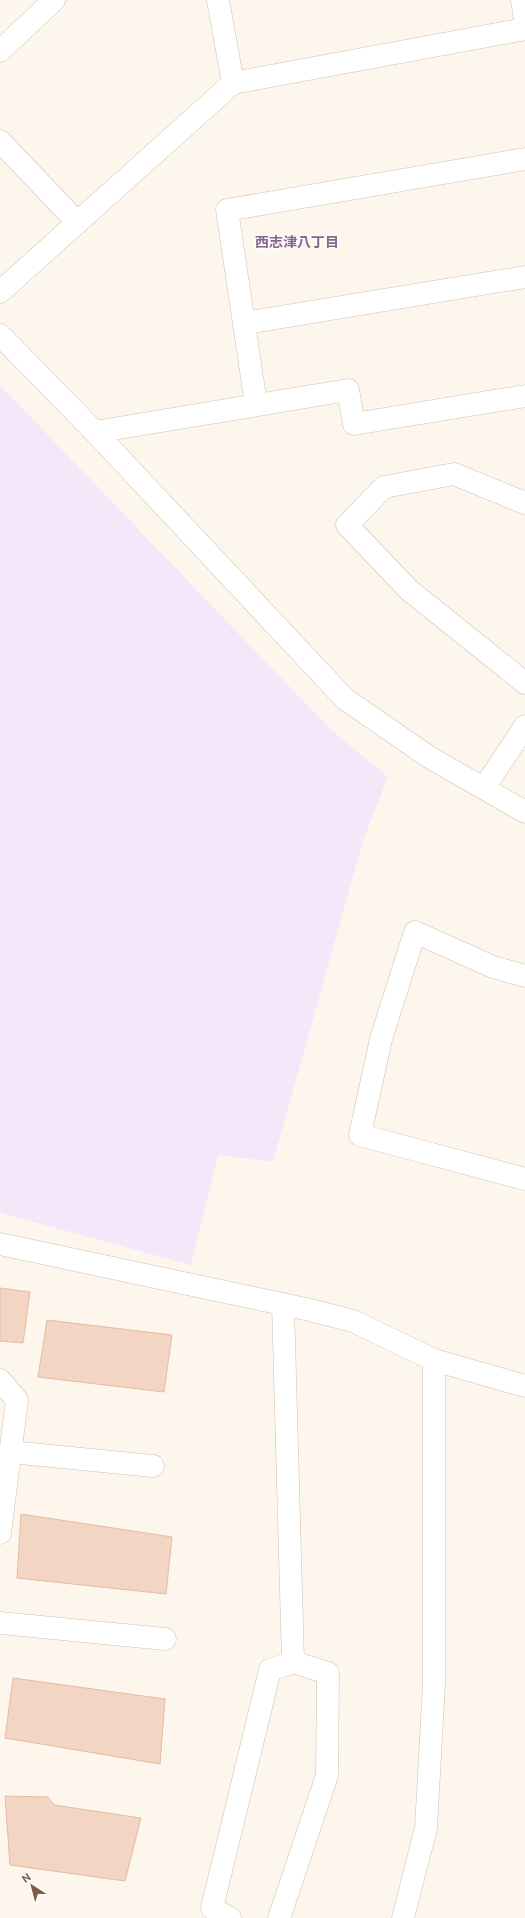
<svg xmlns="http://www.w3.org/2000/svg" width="525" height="1918" viewBox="0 0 525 1918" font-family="Ubuntu,'Noto Sans JP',sans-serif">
	<rect width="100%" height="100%" fill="#fdf6ec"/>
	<path fill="#f3e8fa" d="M0,385L330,729L388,777L363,841L273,1162L218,1155L191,1265L0,1213Z"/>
	<g fill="#f3d5c3" stroke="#e6bba3">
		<path d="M0,1288L30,1292L23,1343L0,1341Z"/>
		<path d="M47,1320L172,1335L164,1392L38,1377Z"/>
		<path d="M21,1514L172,1537L166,1594L17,1578Z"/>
		<path d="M13,1678L165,1699L160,1764L5,1738Z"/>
		<path d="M5,1796L48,1797L54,1805L141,1818L125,1881L10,1865Z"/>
	</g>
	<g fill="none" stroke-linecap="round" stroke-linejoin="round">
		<g stroke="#d1beb0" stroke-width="23">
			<g id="minor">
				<path d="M218,0L233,83"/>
				<path d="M522,0L525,19"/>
				<path d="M0,51L54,0"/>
				<path d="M0,141L77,222"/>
				<path d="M0,292L233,83L525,29"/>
				<path d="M245,323L525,277"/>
				<path d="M0,335L95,432L345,699L429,757L525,812"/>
				<path d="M256,404L227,210L525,159"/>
				<path d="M95,432L348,390L354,424L525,396"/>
				<path d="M525,503L454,474L384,487L347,525L409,590L525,683"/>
				<path d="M484,788L525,726"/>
				<path d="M525,976L493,967L415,932L381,1039L360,1135L525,1179"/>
				<path d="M0,1244L310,1310L353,1321L434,1360L525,1386"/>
				<path d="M0,1380L17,1400L0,1533"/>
				<path d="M10,1452L153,1466"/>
				<path d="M0,1623L165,1639"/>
				<path d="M230,1918L212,1908L270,1670L293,1662L283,1304"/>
				<path d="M279,1918L327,1776L328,1673L293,1662"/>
				<path d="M403,1918L426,1828L434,1683V1360"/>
			</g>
		</g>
		<use href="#minor" stroke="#fff" stroke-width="22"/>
	</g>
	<g text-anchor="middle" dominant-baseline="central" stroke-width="3.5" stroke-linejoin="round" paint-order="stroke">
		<g font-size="14" font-weight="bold" fill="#846695" stroke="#fffaf3">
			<text x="297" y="242">西志津八丁目</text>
		</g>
	</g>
	<g transform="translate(32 1886) rotate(324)" stroke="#fffaf3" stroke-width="3" paint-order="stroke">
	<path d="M0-3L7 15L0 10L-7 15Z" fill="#7a5c4d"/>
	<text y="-6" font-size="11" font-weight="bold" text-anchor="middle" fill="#7a5c4d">N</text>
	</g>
</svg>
